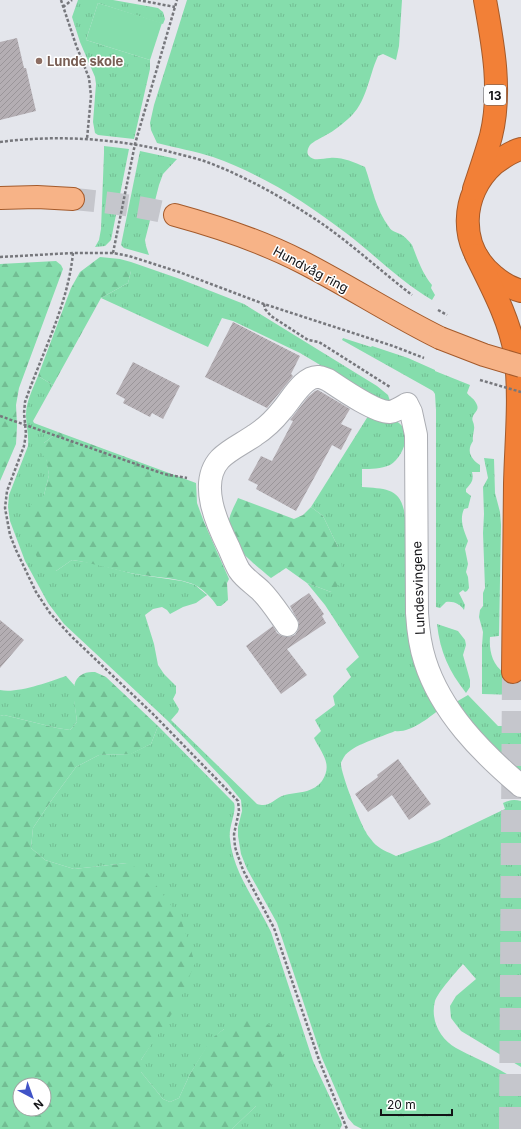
<svg xmlns="http://www.w3.org/2000/svg" width="521" height="1129" viewBox="0 0 521 1129" font-family="Inter,sans-serif">
	<defs>
		<pattern id="grass-tufts" width="24" height="20" patternUnits="userSpaceOnUse"><rect width="24" height="20" fill="#85ddac"/><path d="M3 7l-1-3M5 7V3M7 7l1-3M15 17l-1-3M17 17v-4M19 17l1-3" fill="none" stroke="#72bd93"/></pattern>
		<pattern id="forest-firs" width="22" height="20" patternUnits="userSpaceOnUse"><rect width="22" height="20" fill="#85ddac"/><path d="M5 1l3.5 6h-7zM16 11l3.5 6h-7z" fill="#72bd93"/></pattern>
		<pattern id="building-hatch" width="6" height="6" patternUnits="userSpaceOnUse"><rect width="6" height="6" fill="#b4aeb3"/><path d="M-1 1l2-2M0 6l6-6M5 7l2-2" fill="none" stroke="#9a9599"/></pattern>
	</defs>
	<rect width="100%" height="100%" fill="#e4e6ec"/>
	<g fill="url(#grass-tufts)">
		<path d="M78,0H113L158,8L163,12L165,19L163,24L98,3L86,40L150,60V69L134,139L98,135L95,133L93,122L96,84L95,77L80,42L72,17Z"/>
		<path d="M187,0H402L399,46L396,60L383,54L378,56C368,78 367,103 348,119C341,125 334,131 326,135C321,138 314,141 310,145C308,148 306,153 309,156C314,162 323,158 330,158C342,157 353,162 365,167C372,187 376,210 389,227C392,232 397,232 402,235C404,236 411,243 412,245C418,260 422,273 432,285L431,288L435,295L432,300C401,282 375,255 346,233C306,202 261,174 213,157C195,151 176,148 157,143L151,130L150,123L154,105Z"/>
		<path d="M104,146L129,149L111,240L105,246L95,247L99,240L101,229L104,153Z"/>
		<path d="M140,151L177,159L163,174L159,185L145,240L146,246L149,255L124,248L121,245Z"/>
		<path d="M131,262L180,279L244,304L377,386L388,395L390,401L386,404L300,353L233,321L222,318L208,347L101,298L128,283L131,271Z"/>
		<path d="M343,338L371,347L372,346L408,358L435,370V371L470,385L467,393C470,397 475,399 477,405C479,410 475,412 473,416C471,421 474,422 474,426C475,430 472,435 473,441C466,451 471,459 480,465V472H472C474,481 471,483 466,489V492L471,496L468,508L464,509C459,520 464,531 468,541L465,549L468,564L466,572L468,577L469,588L467,591L465,592L463,590L459,593L465,605L464,610C460,604 454,601 446,602L440,608L436,607V410L435,394L433,391L342,340Z"/>
		<path d="M38,376L53,385L33,421L34,423L58,432L44,443L49,475L44,495L56,571L72,560L92,563L134,574L182,581L195,585L207,595L196,603L183,607L170,614L167,610L162,607L153,609L145,615L154,644L158,665L164,674L176,686V693L173,699L179,709L178,712L171,720L257,804C269,808 273,800 282,796C290,793 299,793 307,791C313,789 318,786 322,781C333,764 322,754 314,738L321,731L315,720L335,705L333,696L351,677L346,669L359,657L325,605L307,583L331,592L338,547L323,516L311,507L370,413C378,416 392,417 399,423C413,434 402,458 390,465C381,469 371,469 362,469V487C385,489 402,487 405,517L408,611L439,710C427,719 410,733 395,731C382,737 351,745 344,757C344,757 341,762 341,763C340,771 360,823 366,832C367,835 371,839 373,842C379,849 388,852 396,856L440,840L505,809L503,803C509,800 514,799 521,801V1067L461,1031L451,1018L450,1006L456,996L476,979L463,964C456,972 438,992 435,1001C430,1020 440,1039 456,1048C470,1056 484,1061 498,1069C505,1073 515,1078 521,1084V1129H362L354,1125L348,1118L322,1058L277,923L247,869L241,854L238,836V827L242,811L241,800L228,784L168,721L64,624L48,603L25,561L10,521L8,507L9,495L28,446C29,435 26,426 26,415C26,401 33,389 38,376Z"/>
		<path d="M484,458L494,459L495,493L500,512L501,525L499,636L490,637C489,651 492,664 504,673L521,674V695L482,694V646L483,632L479,617L480,610L483,606V593L485,588L483,533L484,514L483,487L488,478Z"/>
		<path d="M437,624L458,631L465,640L466,645L463,655L470,680V687L466,693C449,671 440,652 437,624Z"/>
		<path d="M66,676L74,685V698L77,722L70,730L57,728L4,715L0,716V690C16,694 49,682 66,676Z"/>
		<path d="M468,695L498,726H521V775L479,732L456,702Z"/>
		<path d="M158,726L234,803C237,812 228,827 230,839C233,873 257,902 271,932L313,1061L341,1121L342,1125L340,1129H232L256,1106L224,1029L212,1039L190,1074L179,1098L170,1102L163,1099L141,1072V1060L153,1041L127,863L74,869L45,860L31,848L33,828L51,801L76,767L99,755L130,754L151,744Z"/>
	</g>
	<g fill="url(#forest-firs)" fill-rule="evenodd">
		<path d="M100,257L120,259L131,262V271L128,283L101,298L53,385L38,376L71,288L80,272Z"/>
		<path d="M56,261L61,265L63,269L19,388L16,405L17,426L16,444L0,481V264Z"/>
		<path d="M58,432L196,483L197,503L204,522L229,579L227,583L228,600L221,606H217C212,598 204,590 195,585C181,578 152,577 135,574C114,570 94,563 72,560L56,571L40,564L23,526V511L44,495L49,475L46,459L41,453L44,443Z"/>
		<path d="M238,498L294,519L303,515L311,507L323,516L338,547L342,568L339,585L331,592L307,583L286,568L271,578C254,563 229,547 229,522C229,515 235,505 238,498Z"/>
		<path d="M95,672L106,677L158,726L151,744L131,754L99,755L76,767L51,801L33,828L31,848L45,860L74,869L127,863L147,873L181,919L195,963L177,1006L141,1060V1072L163,1099L170,1102L179,1098L190,1074L211,1039L224,1029L245,1021H263L278,1032L284,1043L282,1065L273,1082L256,1106L232,1129H0V716L4,715L57,728L70,730L77,722C76,708 67,681 83,674C87,672 91,672 95,672ZM20,1085H44V1109H20Z"/>
	</g>
	<path fill="#85ddac" d="M98,3L162,23L150,60L86,40Z"/>
	<g fill="url(#building-hatch)">
		<path d="M17,38L24,68H26L36,111L0,120V42Z"/>
		<path d="M233,322L300,356L291,374L293,376L267,408L205,377Z"/>
		<path d="M133,362L180,386L163,419L152,413L150,417L123,403L125,399L116,394Z"/>
		<path d="M318,390L350,409L341,424L352,429L341,450L332,445L296,511L256,489L258,485L248,480L261,456L272,461L293,421L290,420L308,397L315,391Z"/>
		<path d="M309,593L324,614L322,616L326,623L287,649L307,675L281,694L246,646L273,626L277,633L282,636L289,637L295,635L298,630L299,623L290,606Z"/>
		<path d="M0,620L24,640L0,668Z"/>
		<path d="M398,759L431,804L409,820L392,795L368,812L355,794L378,777L377,775Z"/>
	</g>
	<g fill="none" stroke-linecap="round" stroke-linejoin="round">
		<path stroke="#c5c6cc" stroke-width="22" stroke-dasharray="22 11" stroke-linecap="butt" d="M73,199C107,202 141,206 175,215"/>
		<path stroke="#c5c6cc" stroke-width="22" stroke-dasharray="22 11" stroke-linecap="butt" d="M510,1129L513,672"/>
		<g stroke="#abadb3" stroke-width="24">
			<path id="minor" d="M287,625C279,614 271,601 261,591C254,584 245,579 239,570C235,563 232,555 229,548C217,524 198,483 220,459C230,449 244,443 255,435C266,428 274,420 282,410C291,400 304,375 319,377C322,377 325,379 328,380C340,388 376,413 390,412C396,411 402,407 407,404L411,412L416,435L417,613C418,629 420,646 425,661C441,712 482,753 521,786"/>
		</g>
		<g stroke="#a45a2b" stroke-width="24">
			<g id="major">
				<path d="M0,198L37,197L73,199"/>
				<path d="M175,215C219,227 261,241 302,262C349,286 393,315 440,338"/>
			</g>
		</g>
		<g stroke="#a45a2b" stroke-width="24">
			<g id="highway">
				<path d="M521,149C512,151 502,158 494,164C460,194 458,247 494,276C502,283 511,288 521,291"/>
				<path d="M474,189C480,171 486,154 491,136C502,91 493,44 485,0"/>
				<path d="M476,255C491,286 509,318 515,353C521,396 516,440 515,484C514,546 514,609 513,672"/>
			</g>
		</g>
		<g stroke="#76777c" stroke-width="2.5" stroke-dasharray="3 2" stroke-linecap="butt">
			<path d="M61,0L76,45L89,78L91,96L87,139"/>
			<path d="M138,0L175,7"/>
			<path d="M63,7L72,0"/>
			<path d="M0,142C54,135 109,138 163,150C177,154 193,157 207,162C249,178 287,200 324,225C355,247 382,272 412,295"/>
			<path d="M73,253C68,305 42,353 25,402L24,413L26,434L24,446L7,491L5,508L10,535L16,550L36,592L50,613L71,636L153,714L238,801L239,811L234,834L235,847L238,856L243,870L274,928L319,1060L347,1129"/>
			<path d="M113,253L135,144L177,0"/>
			<path d="M0,257L73,253H113L129,256L179,272L264,304L393,346L424,358"/>
			<path d="M264,304L265,309L271,316L308,340L319,342L390,387"/>
			<path d="M0,416L164,474L187,478"/>
		</g>
		<use href="#minor" stroke="#fff" stroke-width="22"/>
		<use href="#major" stroke="#f7b387" stroke-width="22"/>
		<use href="#highway" stroke="#f28037" stroke-width="22"/>
		<g stroke="#a45a2b" stroke-width="24" stroke-linecap="butt">
			<path id="major-bridge" d="M440,338L484,355L521,366"/>
		</g>
		<g stroke="#76777c" stroke-width="2.5" stroke-dasharray="3 2" stroke-linecap="butt">
			<path d="M438,310L447,315"/>
			<path d="M480,380L521,392"/>
		</g>
		<use href="#major-bridge" stroke="#f7b387" stroke-width="22"/>
	</g>
	<circle fill="#8d6e63" stroke="#fff" stroke-width="1.5" cx="39" cy="61" r="4"/>
	<g text-anchor="middle" dominant-baseline="central" stroke-width="3" stroke-linejoin="round" paint-order="stroke">
		<rect fill="#fff" stroke="#5a5a5c" stroke-width="1" x="484" y="85" width="22" height="20" rx="3"/>
		<g font-size="12" font-weight="bold" fill="#131316">
			<text x="495" y="95">13</text>
		</g>
		<g font-size="13" font-weight="bold" fill="#785e54" stroke="#fff" text-anchor="start">
			<text x="47" y="61">Lunde skole</text>
		</g>
		<g font-size="13" fill="#131316" stroke="#fff">
			<text transform="translate(311 269) rotate(28)">Hundvåg ring</text>
			<text transform="translate(418 588) rotate(-92)">Lundesvingene</text>
		</g>
	</g>
	<g transform="translate(32 1097) rotate(139)"><circle r="19" fill="#ffffff" stroke="#a1a1a2"/>
	<path d="M0-3L7 15L0 10L-7 15Z" fill="#4154c7"/>
	<text y="-6" font-size="11" font-weight="bold" text-anchor="middle" fill="#131316">N</text>
	</g>
	<path d="M381 1109v6h71v-6" fill="none" stroke="#131316" stroke-width="2"/>
	<text x="387" y="1109" font-size="12" fill="#131316" stroke="#ffffff" stroke-width="3" paint-order="stroke">20 m</text>
</svg>
